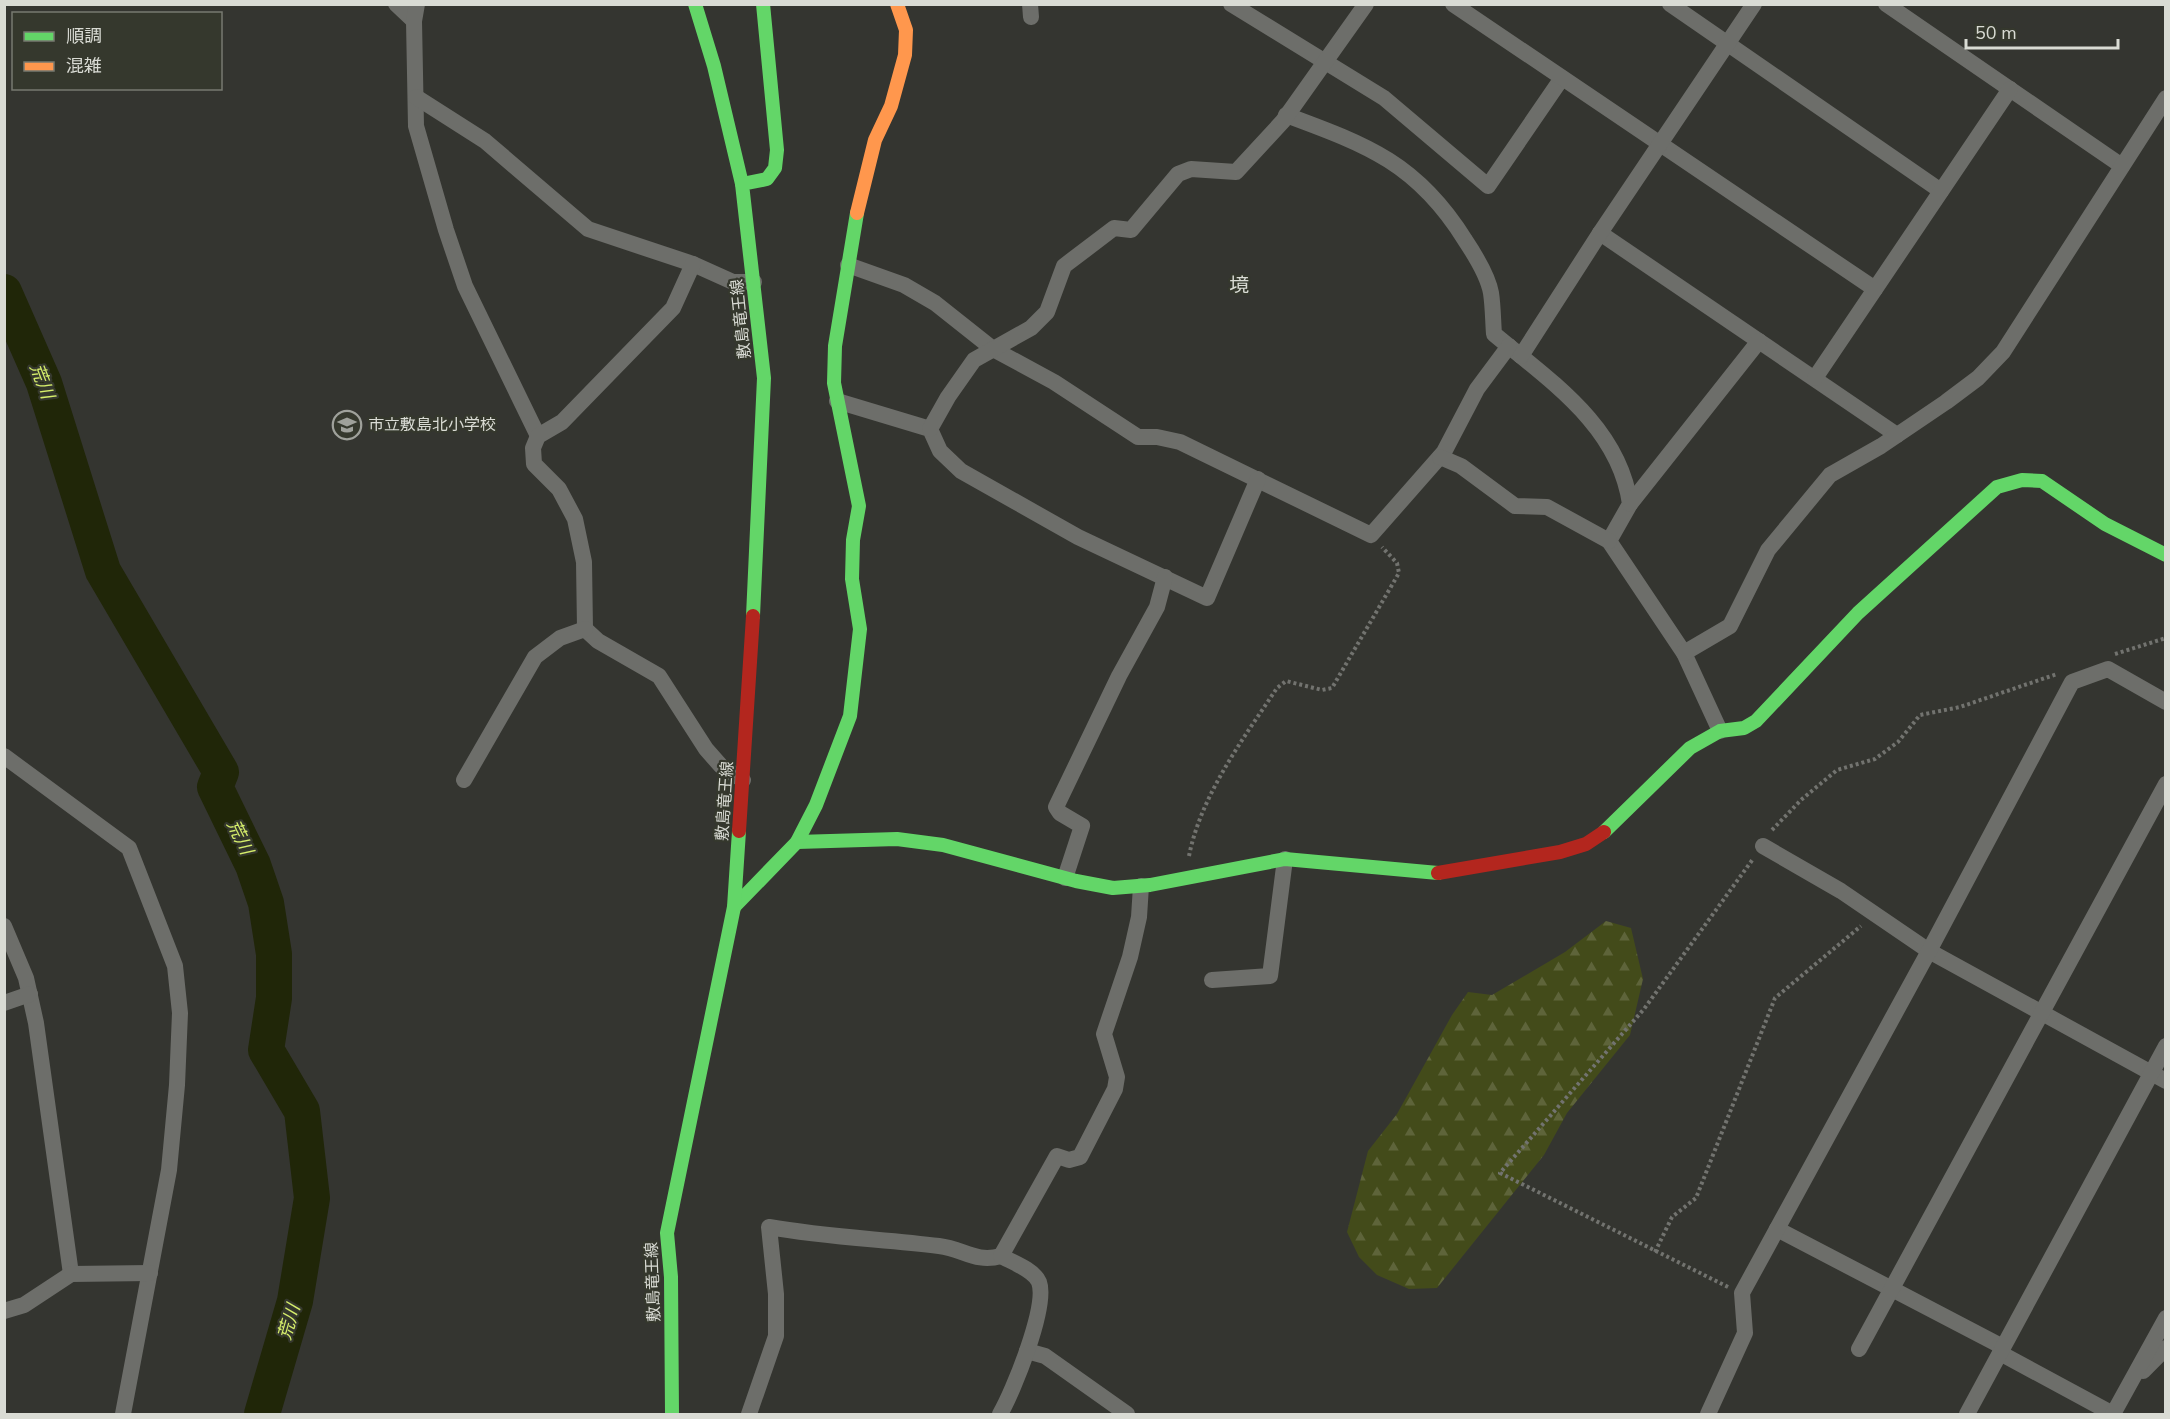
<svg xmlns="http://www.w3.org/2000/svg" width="2170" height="1419" viewBox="0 0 2170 1419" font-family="'Nunito Sans','Noto Sans JP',sans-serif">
	<defs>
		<pattern id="forest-firs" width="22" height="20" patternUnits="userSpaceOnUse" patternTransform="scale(1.5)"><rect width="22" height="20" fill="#434b1a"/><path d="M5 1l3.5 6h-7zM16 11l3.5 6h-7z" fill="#5e643a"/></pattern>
	</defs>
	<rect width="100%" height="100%" fill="#343530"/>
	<path fill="url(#forest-firs)" d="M1606,921L1631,928L1643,979L1630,1035L1567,1113L1544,1155L1437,1288L1409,1289L1377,1275L1359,1257L1347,1232L1368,1151L1397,1114L1452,1015L1468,992L1492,995L1565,952Z"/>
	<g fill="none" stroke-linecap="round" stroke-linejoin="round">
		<path stroke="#202608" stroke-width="36" d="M4,292L44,383L103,571L221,772L215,787L253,865L266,903L274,954V998L266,1050L302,1111L312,1198L295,1301L262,1414"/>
		<g stroke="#72736f" stroke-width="4" stroke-dasharray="3 3" stroke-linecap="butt">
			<path d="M2115,654L2166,638"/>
			<path d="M1772,830L1801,800L1837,770L1875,759L1898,742L1920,715L1960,707L2057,674"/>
			<path d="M1189,856C1201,795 1243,739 1277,688L1286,681L1322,690L1332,688L1399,573L1397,563L1382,547"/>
			<path d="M1655,1252L1672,1217L1696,1198L1775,998L1861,926"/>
			<path d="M1728,1287L1500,1173L1644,1009L1753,859"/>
		</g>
		<g stroke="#6d6e6a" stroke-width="16">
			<path d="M396,4L414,21"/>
			<path d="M417,4L414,21L416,126L446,230L465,286L538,436"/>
			<path d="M1030,4L1031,17"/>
			<path d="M1231,4L1384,98L1488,186L1562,78"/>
			<path d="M1453,4L1875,289"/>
			<path d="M1670,4L1941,191"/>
			<path d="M1886,4L2122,166"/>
			<path d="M416,97L485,141L588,229L693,264L733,282H754"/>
			<path d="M1286,115C1367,145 1417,163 1465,240C1475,255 1488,276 1491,293C1493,306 1493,321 1494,334C1550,381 1619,426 1630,504L1609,541L1684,653L1720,731"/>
			<path d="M1600,233L1897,435"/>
			<path d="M693,264L673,308L562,422L538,436L533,448L534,464L559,489L575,519L584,562L585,629L598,641L659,676L706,749L721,766L743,780"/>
			<path d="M848,265L904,285L935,303L993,349L1054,382L1138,437H1157L1180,442L1371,535L1444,452L1477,389L1509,346"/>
			<path d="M1521,356L1600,233L1754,4"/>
			<path d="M1815,378L2010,89"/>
			<path d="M837,401L930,429L940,451L961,471L1078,537L1207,598L1258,479"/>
			<path d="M930,429L948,397L974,360L1031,328L1047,312L1064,266L1114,228L1131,230L1178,174L1191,169L1236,172L1283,121L1366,4"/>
			<path d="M1440,457L1461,466L1515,506L1547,507L1609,541"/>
			<path d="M1630,504L1759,341"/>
			<path d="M1684,653L1730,626L1768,550L1830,475L1881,446L1946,402L1978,378L2003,352L2166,98"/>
			<path d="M4,756L129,848L175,966L180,1013L177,1085L169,1170L123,1414"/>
			<path d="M464,780L535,657L560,638L585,629"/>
			<path d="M1763,846L1841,891L1929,951L2166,1081"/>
			<path d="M1065,878L1082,826L1060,813L1056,807L1119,676L1157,607L1165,577"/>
			<path d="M4,926L26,978L36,1023L71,1274"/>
			<path d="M1212,980L1270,976L1285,859"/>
			<path d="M4,1003L30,994"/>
			<path d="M1777,1229L2003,1347"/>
			<path d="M4,1311L24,1305L71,1274L150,1273"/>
			<path d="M1859,1349L2166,784"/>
			<path d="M1027,1351L1045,1356L1127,1414"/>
			<path d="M2000,1353L2113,1414"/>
			<path d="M2143,1371L2166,1348"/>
			<path d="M749,1414L776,1336V1294L769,1227C825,1237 882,1239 939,1246C964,1249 975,1263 1001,1256"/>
			<path d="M1000,1414C1013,1392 1048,1306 1039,1282C1034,1270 1012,1262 1001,1256L1057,1156L1069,1160L1080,1157L1115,1089L1117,1077L1104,1034L1130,957L1139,917L1141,886"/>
			<path d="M1708,1414L1745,1333L1742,1293L1929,951L2072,682L2108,669L2166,702"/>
			<path d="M1967,1414L2166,1046"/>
			<path d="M2113,1414L2166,1318"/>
		</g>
		<g stroke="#63d668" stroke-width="14">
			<path d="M695,4L714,66L742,184"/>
			<path d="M753,616L764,378L742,184L767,179L775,168L777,150L763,4"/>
			<path d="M1604,832L1690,748L1720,731L1744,728L1756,721L1858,613L1997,487L2022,480L2042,481L2105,524L2166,555"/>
			<path d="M797,842L897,839L943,845L1076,881L1113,888L1150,885L1285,859L1438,873"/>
			<path d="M734,907L797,842L816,805L850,716L860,629L852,579L853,540L859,506L834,383L835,346L857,213"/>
			<path d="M672,1414L671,1277L667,1233L734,907L739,831"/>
		</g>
		<path stroke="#ff974d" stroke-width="14" d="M857,213L875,140L891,106L905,55L906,30L897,4"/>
		<g stroke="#b3261e" stroke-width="14">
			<path d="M739,831L753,616"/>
			<path d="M1438,873L1560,852L1586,844L1604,832"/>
		</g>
	</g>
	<defs>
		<g id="school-ring" transform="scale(1.5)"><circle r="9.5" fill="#35382d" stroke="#9fa19b" stroke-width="1.5"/><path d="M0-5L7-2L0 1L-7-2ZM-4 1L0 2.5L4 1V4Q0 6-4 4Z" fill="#9fa19b"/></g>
	</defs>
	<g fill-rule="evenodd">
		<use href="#school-ring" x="347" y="425"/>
	</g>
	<g text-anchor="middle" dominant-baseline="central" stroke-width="4.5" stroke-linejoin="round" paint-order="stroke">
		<g font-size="16" fill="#d9dbd4" stroke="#35382d">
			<text transform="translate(741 319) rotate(-96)">敷島竜王線</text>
			<text transform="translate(725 801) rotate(-86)">敷島竜王線</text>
			<text transform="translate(653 1282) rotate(-92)">敷島竜王線</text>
		</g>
		<g font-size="16" fill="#d9dbd4" stroke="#35382d" text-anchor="start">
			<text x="368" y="425">市立敷島北小学校</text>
		</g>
		<g font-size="18" font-style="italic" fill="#d6ee6b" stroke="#35382d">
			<text transform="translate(42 381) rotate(69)">荒川</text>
			<text transform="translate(240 837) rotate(64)">荒川</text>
			<text transform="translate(289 1322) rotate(-74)">荒川</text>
		</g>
		<g font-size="20" fill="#d9dbd4" stroke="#35382d">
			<text x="1239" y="285">境</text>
		</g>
	</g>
	<rect width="2170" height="1419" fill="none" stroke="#d9dbd4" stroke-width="12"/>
	<rect x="12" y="12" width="210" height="78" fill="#35382d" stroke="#777970" stroke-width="1.5"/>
	<rect x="24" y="32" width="30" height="9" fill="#63d668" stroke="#777970" stroke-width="1.5"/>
	<text x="66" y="42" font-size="18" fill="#d9dbd4">順調</text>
	<rect x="24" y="62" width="30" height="9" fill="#ff974d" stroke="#777970" stroke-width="1.5"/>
	<text x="66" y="72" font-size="18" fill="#d9dbd4">混雑</text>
	<path d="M1966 39v9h152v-9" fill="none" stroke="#d9dbd4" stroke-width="3"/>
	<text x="1975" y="39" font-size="18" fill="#d9dbd4" stroke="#35382d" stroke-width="4.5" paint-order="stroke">50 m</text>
</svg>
